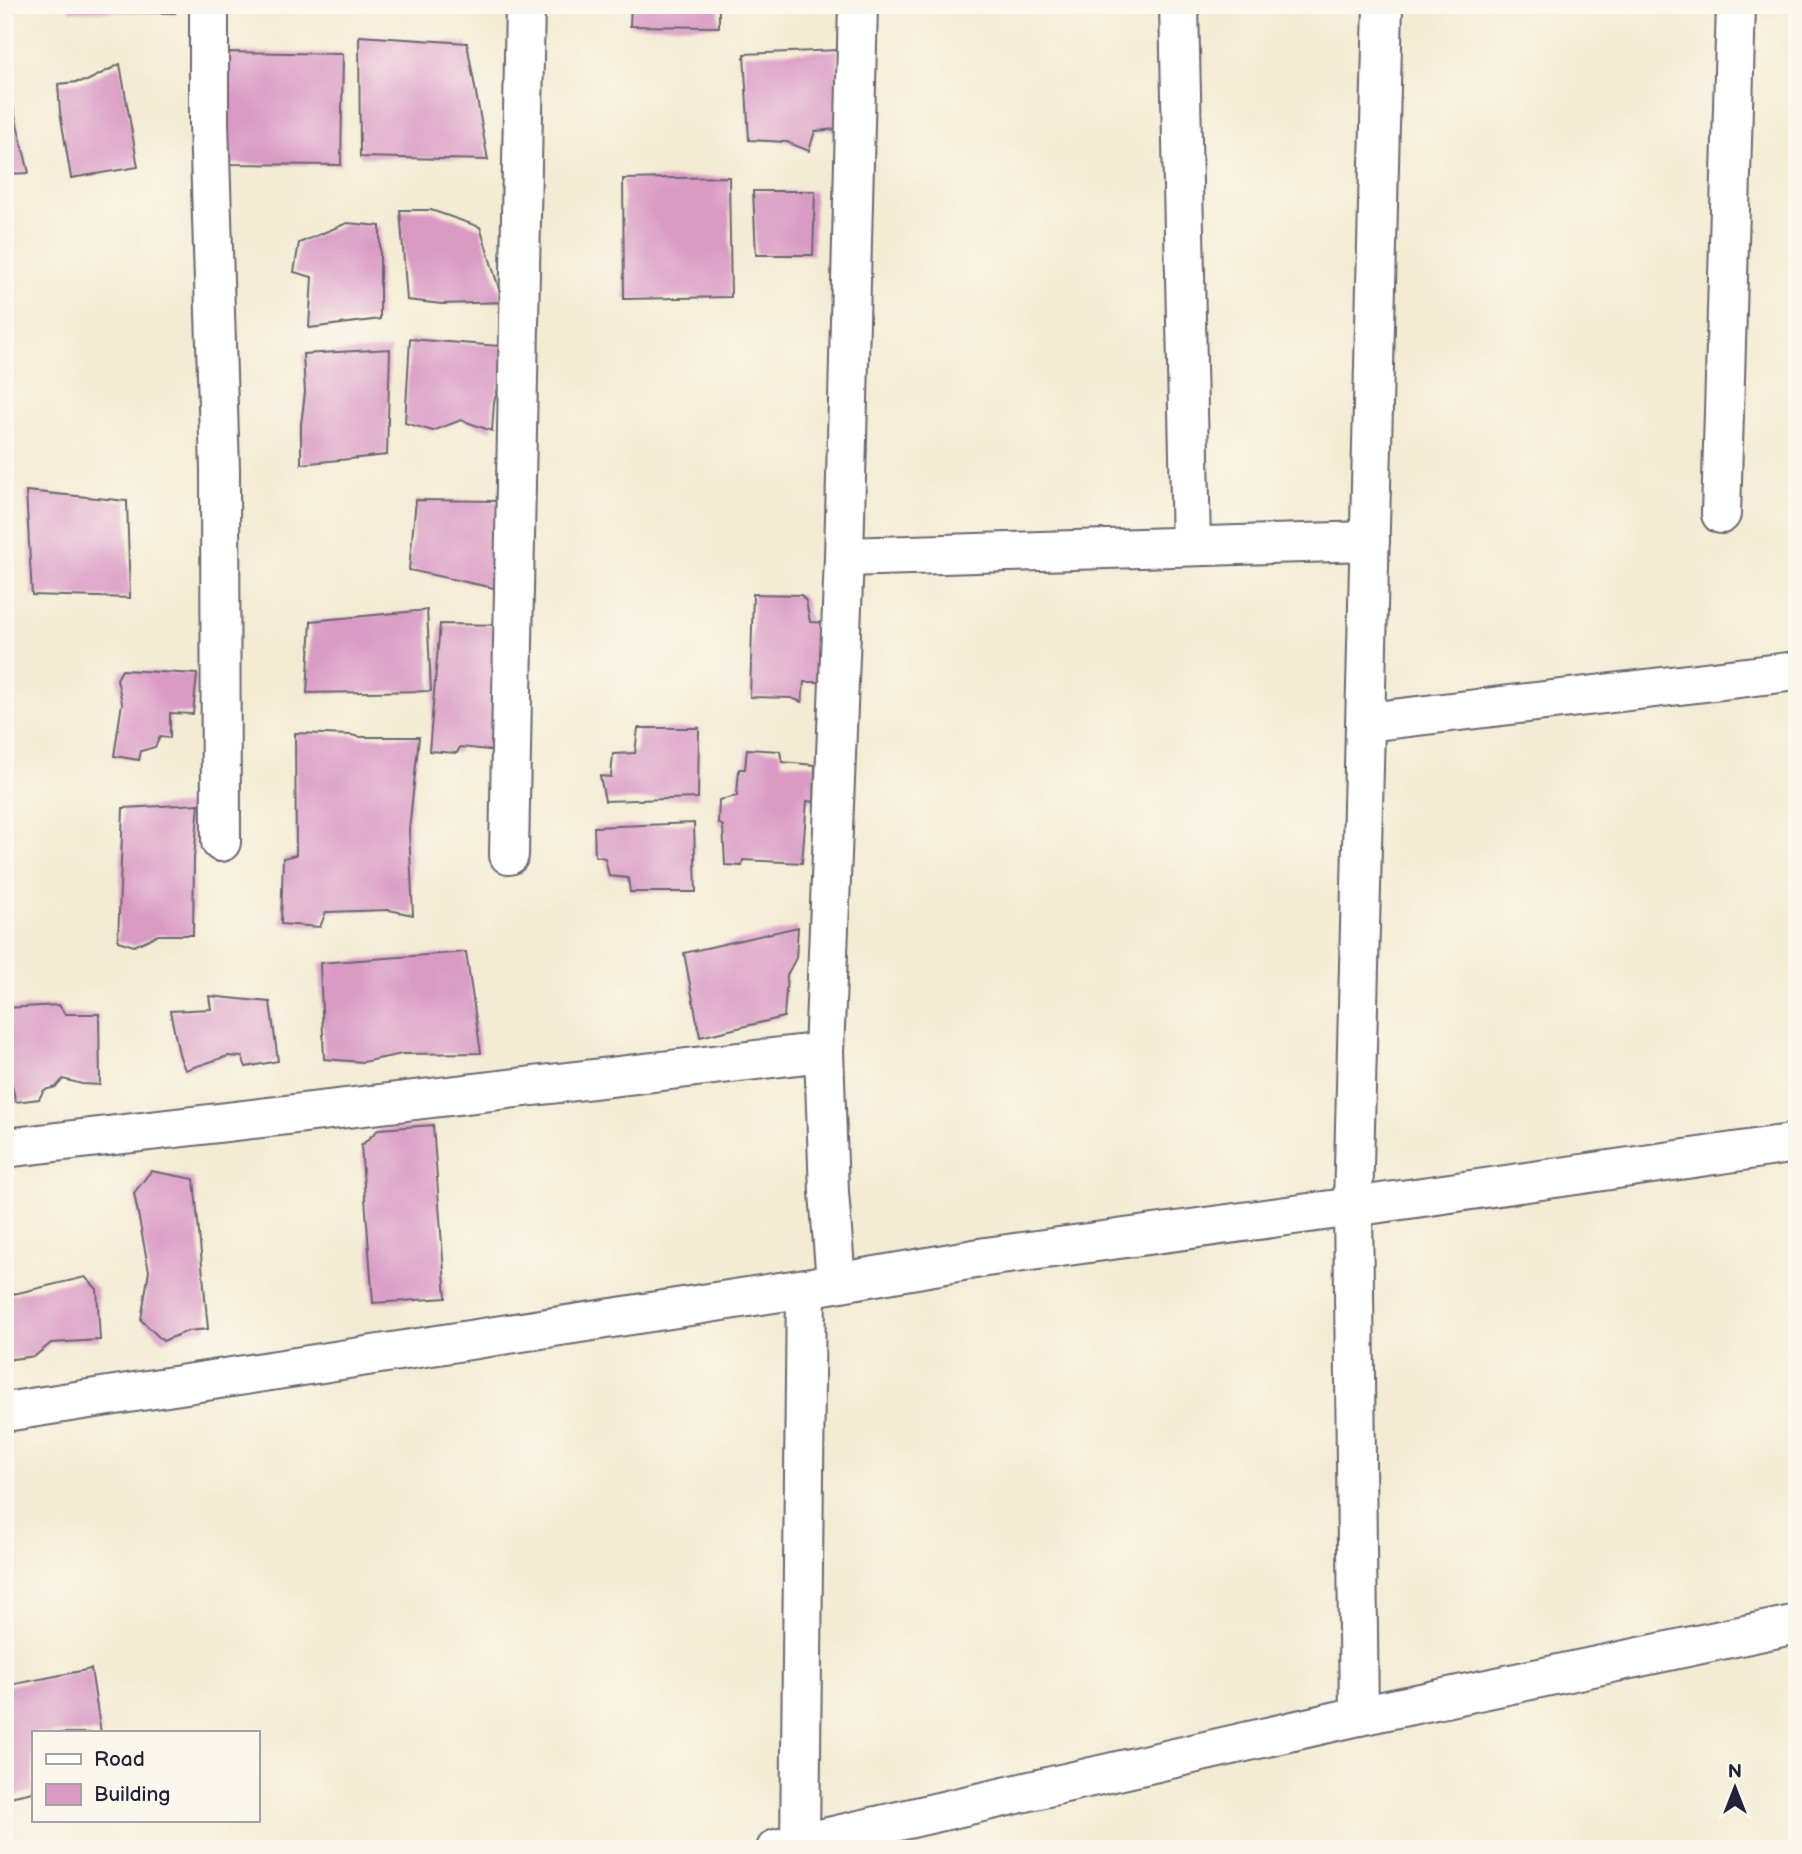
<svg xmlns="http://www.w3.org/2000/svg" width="1802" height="1854" viewBox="0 0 1802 1854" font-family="'Balsamiq Sans',sans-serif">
	<rect width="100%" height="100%" fill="#fbf7ec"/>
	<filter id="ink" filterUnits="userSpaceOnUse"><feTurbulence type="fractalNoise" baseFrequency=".0143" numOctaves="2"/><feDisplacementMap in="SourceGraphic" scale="14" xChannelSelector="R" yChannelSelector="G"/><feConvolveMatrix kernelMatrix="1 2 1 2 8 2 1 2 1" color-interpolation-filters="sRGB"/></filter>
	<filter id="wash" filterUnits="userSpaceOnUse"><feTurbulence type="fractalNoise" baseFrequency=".00686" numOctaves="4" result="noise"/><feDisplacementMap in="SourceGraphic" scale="28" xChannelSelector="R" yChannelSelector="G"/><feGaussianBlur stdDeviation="1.57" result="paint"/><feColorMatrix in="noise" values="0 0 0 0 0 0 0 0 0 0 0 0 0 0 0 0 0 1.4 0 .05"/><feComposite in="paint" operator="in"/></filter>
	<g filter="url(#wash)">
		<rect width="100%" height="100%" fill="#f3ebd3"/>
		<g id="blocks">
			<g fill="#d99ac4">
				<path d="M70,5H172L175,13L70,11Z"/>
				<path d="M631,5H719V27L630,26Z"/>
				<path d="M359,36L467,43L488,160L360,157Z"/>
				<path d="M838,50V129L815,131L809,151L787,142L749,140L744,54Z"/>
				<path d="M225,52L343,54L341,165L224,164Z"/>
				<path d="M120,64L138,167L71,178L60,112L58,84L87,81Z"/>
				<path d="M5,79H6L29,173L5,174Z"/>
				<path d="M729,177L731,297L624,299L623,179Z"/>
				<path d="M753,191H815L813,255H756Z"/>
				<path d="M400,210H431L480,227L503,302L442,304L407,300Z"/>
				<path d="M347,223L380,226V319L309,328L312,277L294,272L299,243Z"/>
				<path d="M410,339L511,347L494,402L492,431L461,420L433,431L405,423Z"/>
				<path d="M390,349L387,455L301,464V424L305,393L303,354Z"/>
				<path d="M26,491L127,501L130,598L32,595Z"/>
				<path d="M416,500L498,501L494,588L409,570Z"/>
				<path d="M753,594L801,595L806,601L810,622L831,623L828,682H804L802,702L791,698L750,697Z"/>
				<path d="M427,610L431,691L307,693L311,621Z"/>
				<path d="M440,624L509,625L498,751L460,747L457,753L429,751Z"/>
				<path d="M122,670L197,674L193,714L170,713V738L160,737L155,747L141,751L139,760L114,756L122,703L117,679Z"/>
				<path d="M638,728H699L698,798L605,801L600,776L611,777L613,754L635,753Z"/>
				<path d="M295,733L351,735L360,737H419L409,830L413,915L389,910L326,912L320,927L281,924L283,858L296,855Z"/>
				<path d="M747,749L780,751L782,762L815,765L814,802L807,801L802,863L743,860L742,866L725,865L723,826L718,823L719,800L737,796L739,769H745Z"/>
				<path d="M199,804L194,858L193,935H158L134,946L118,941L123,808Z"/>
				<path d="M694,823L696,892H630L628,878L609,876L605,858L595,856L594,827Z"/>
				<path d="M798,927L796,958L787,975L784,1017L700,1037L684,953Z"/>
				<path d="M466,952L481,1053L402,1054L363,1062L324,1059L320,963Z"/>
				<path d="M209,996L270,1002L278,1061L246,1067L242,1057L228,1056L185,1070L179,1054L170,1011L211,1009Z"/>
				<path d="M59,1005L65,1014H99L100,1085L82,1084L63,1079L56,1087L44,1090L39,1099L16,1102L10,1079H5V1008Z"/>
				<path d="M433,1125L446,1298L373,1303L361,1146L379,1129Z"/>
				<path d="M151,1171L194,1179L208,1329L188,1331L163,1341L141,1320L149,1271L134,1193Z"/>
				<path d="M85,1277L97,1289L100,1340L51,1343L35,1356L5,1360V1296Z"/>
				<path d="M91,1669L101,1733H33V1792L5,1798V1686Z"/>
			</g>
		</g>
	</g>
	<g filter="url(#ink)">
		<use href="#blocks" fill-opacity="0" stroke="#6b6870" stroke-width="2"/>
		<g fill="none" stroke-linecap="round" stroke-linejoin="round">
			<g stroke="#6b6870" stroke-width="42">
				<g id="street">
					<path d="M209,5V123L220,469L221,842"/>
					<path d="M1179,5L1191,545"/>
					<path d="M1721,514L1736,5"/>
					<path d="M844,557L1370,541"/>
					<path d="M1367,722L1797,671"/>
					<path d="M509,855L525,5"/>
					<path d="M5,1148L824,1052"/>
					<path d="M836,1282L829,1192L824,1052L844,557L858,5"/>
					<path d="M5,1412L806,1288L986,1257L1353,1207L1797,1143"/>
					<path d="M1359,1716L1353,1207L1383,5"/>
					<path d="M800,1844L806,1288"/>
					<path d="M776,1849L1359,1716L1797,1624"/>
				</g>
			</g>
			<use href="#street" stroke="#fff" stroke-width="38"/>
		</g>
	</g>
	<rect width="1802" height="1854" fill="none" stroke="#fbf7ec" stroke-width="28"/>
	<rect x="32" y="1731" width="228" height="91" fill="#fbf7ec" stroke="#a4a2a5" stroke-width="2"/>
	<rect x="46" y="1754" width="35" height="10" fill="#ffffff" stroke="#a4a2a5" stroke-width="2"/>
	<text x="94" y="1766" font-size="21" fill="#22223b">Road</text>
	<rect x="46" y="1784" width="35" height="21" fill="#d99ac4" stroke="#a4a2a5" stroke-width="2"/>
	<text x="94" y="1801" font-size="21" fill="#22223b">Building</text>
	<g transform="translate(1735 1788)" stroke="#fbf7ec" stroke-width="5" paint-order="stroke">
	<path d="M0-5L12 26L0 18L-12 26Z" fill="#22223b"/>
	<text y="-10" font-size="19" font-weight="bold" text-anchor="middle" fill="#22223b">N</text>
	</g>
</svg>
